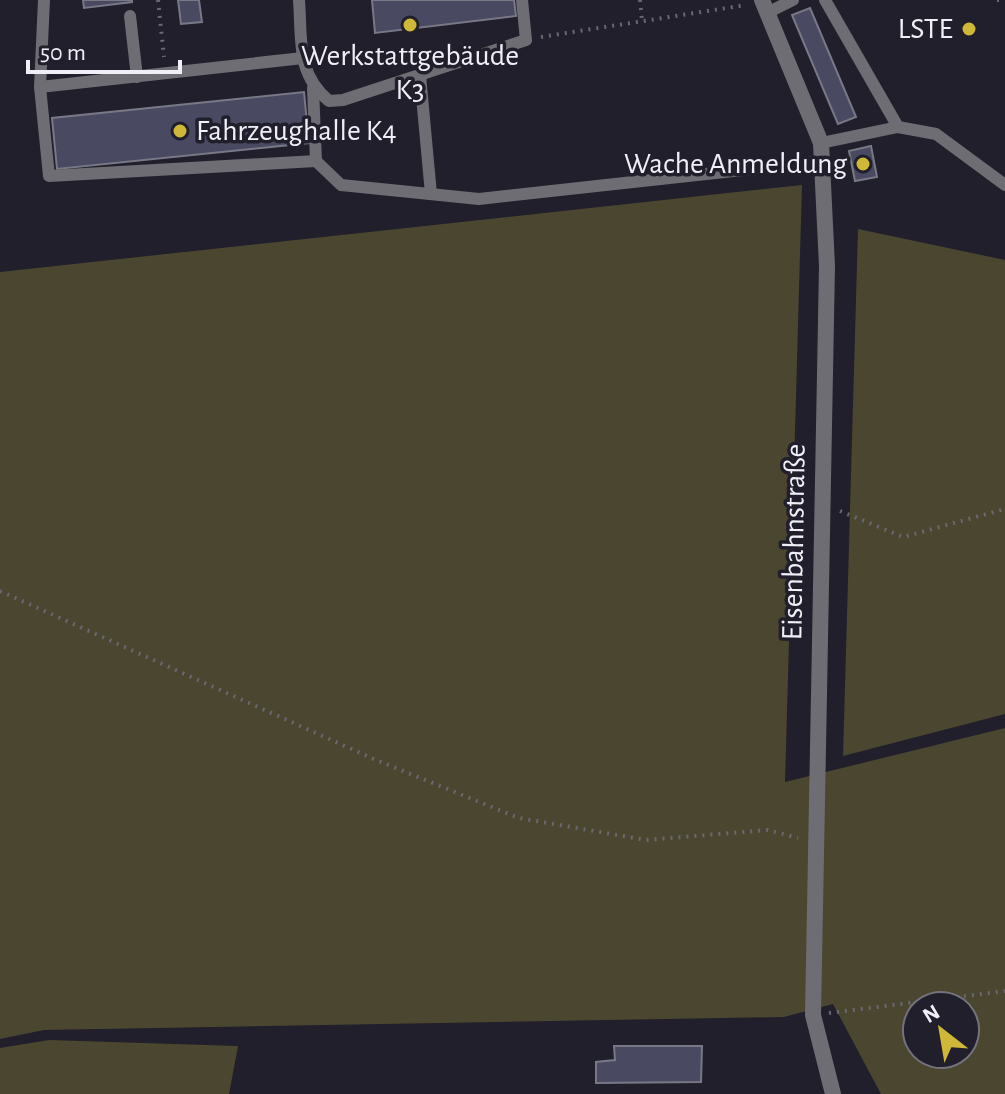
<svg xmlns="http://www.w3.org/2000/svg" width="1005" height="1094" viewBox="0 0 1005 1094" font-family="'Alegreya Sans',sans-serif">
	<rect width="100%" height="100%" fill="#201f2b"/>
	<g fill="#4b462f" fill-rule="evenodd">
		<path d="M802,185L785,782L1005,728V1094H881L833,1004L784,1017L44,1030L0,1039V272ZM917,1006H965V1054H917Z"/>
		<path d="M858,229L1005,260V714L843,756Z"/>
		<path d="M49,1040L238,1046L229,1094H0V1048Z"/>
	</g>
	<g fill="#494962" stroke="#787886" stroke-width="2">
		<path d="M83,0H132V2L84,8Z"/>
		<path d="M178,0H199L202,22L181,24Z"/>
		<path d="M372,0H514L516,16L375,33Z"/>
		<path d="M810,8L856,117L838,124L792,15Z"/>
		<path d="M304,92L309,143L57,169L52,118Z"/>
		<path d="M871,146L877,177L855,181L849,151Z"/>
		<path d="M614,1046H702L701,1082L596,1083V1062L615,1060Z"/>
	</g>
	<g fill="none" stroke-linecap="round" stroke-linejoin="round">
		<g stroke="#696872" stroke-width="4" stroke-dasharray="2 6" stroke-linecap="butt">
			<path d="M158,0L164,57"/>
			<path d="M640,0L642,20"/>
			<path d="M997,0H1005"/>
			<path d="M541,37L746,5"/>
			<path d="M840,511L903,537L1005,509"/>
			<path d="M0,591L376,760L519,818L646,840L768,830L798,838"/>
			<path d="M829,1013L1005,991"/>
		</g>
		<g stroke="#6d6d73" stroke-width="12">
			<path d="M44,0L40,87L303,58"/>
			<path d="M299,0C302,41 296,73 329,101L343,100L526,40L522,0"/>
			<path d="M825,0L898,127L936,134L1005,185"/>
			<path d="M769,12L793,0"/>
			<path d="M130,16L137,77"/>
			<path d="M420,75L431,194"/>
			<path d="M40,87L49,176L316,161L313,88"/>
			<path d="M821,143L898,127"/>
			<path d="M316,161L341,185L479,199L824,161"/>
		</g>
		<path stroke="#6d6d73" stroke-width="16" d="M762,0L821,143L827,266L813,1015L833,1094"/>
	</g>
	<g fill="#cfb837" stroke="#201f2b" stroke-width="3">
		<circle cx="410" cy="25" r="8"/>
		<circle cx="969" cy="29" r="8"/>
		<circle cx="180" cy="131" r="8"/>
		<circle cx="863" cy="164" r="8"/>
	</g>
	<g text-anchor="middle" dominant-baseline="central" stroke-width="7" stroke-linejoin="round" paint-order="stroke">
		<g font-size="30" fill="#efeff7" stroke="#201f2b" text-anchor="end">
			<text x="953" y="29">LSTE</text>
			<text x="410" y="56" text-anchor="middle">Werkstattgebäude<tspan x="410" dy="34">K3</tspan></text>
			<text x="196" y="131" text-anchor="start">Fahrzeughalle K4</text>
			<text x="847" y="164">Wache Anmeldung</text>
		</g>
		<g font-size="30" fill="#efeff7" stroke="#201f2b">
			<text transform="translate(794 542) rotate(-89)">Eisenbahnstraße</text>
		</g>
	</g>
	<g transform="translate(941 1030) rotate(329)"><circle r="38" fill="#201f2b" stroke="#73727d" stroke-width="2"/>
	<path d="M0-6L14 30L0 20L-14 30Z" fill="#cfb837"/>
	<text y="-12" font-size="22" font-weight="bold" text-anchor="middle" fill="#efeff7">N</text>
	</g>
	<path d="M28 60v12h152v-12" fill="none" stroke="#efeff7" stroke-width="4"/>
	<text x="40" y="60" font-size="24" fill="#efeff7" stroke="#201f2b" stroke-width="6" paint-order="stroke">50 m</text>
</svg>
